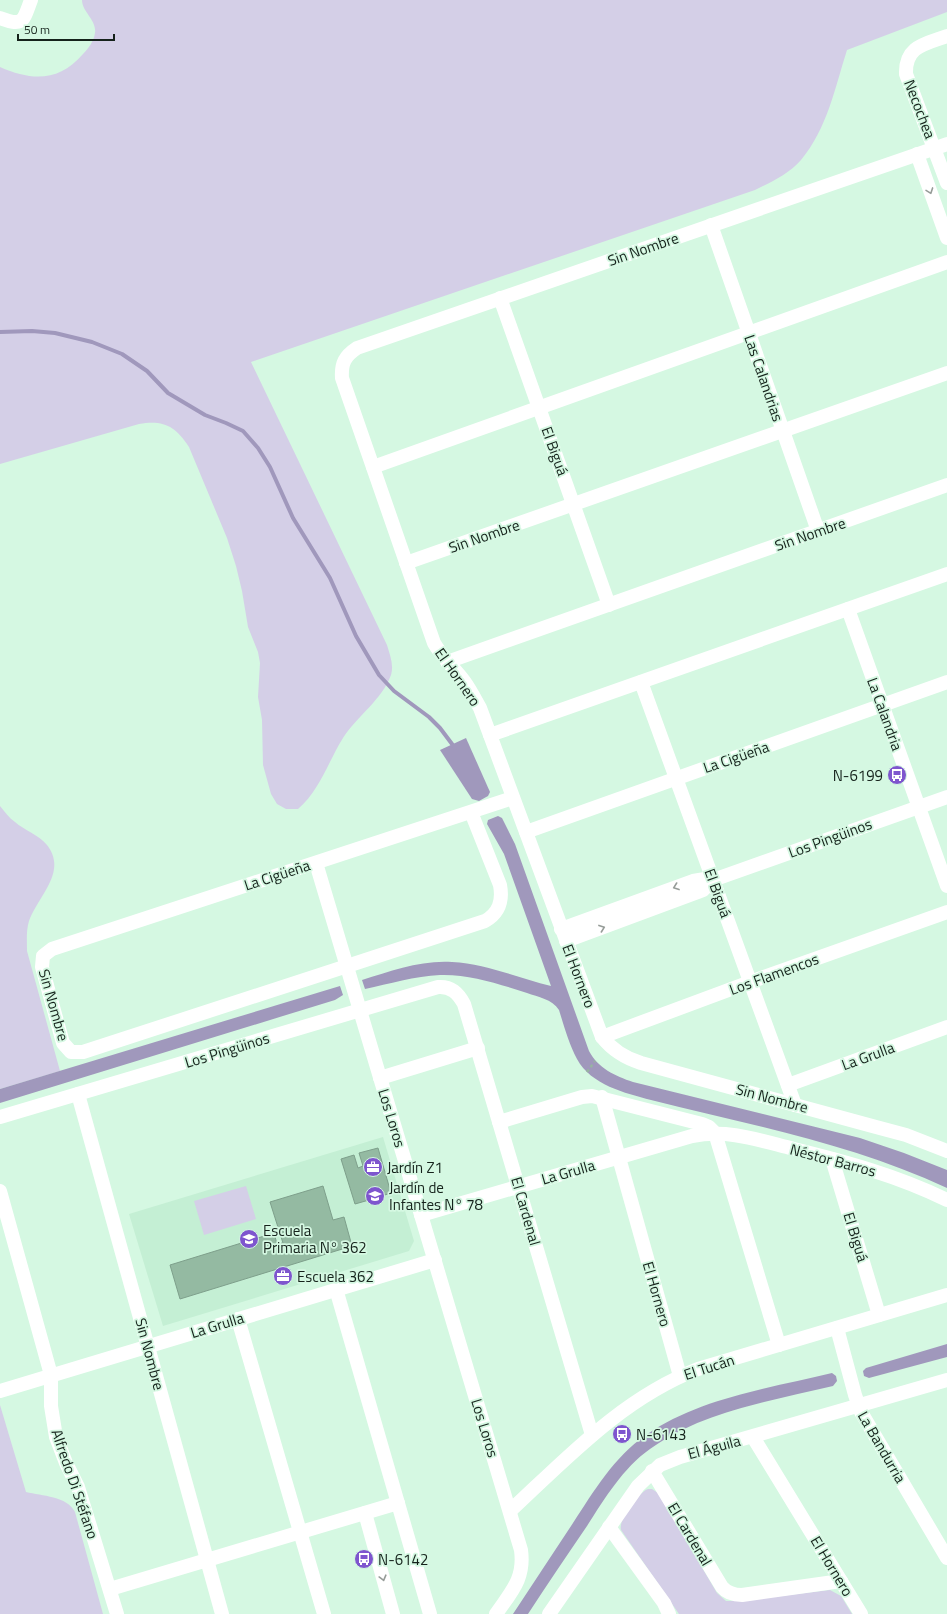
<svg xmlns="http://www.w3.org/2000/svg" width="947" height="1614" viewBox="0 0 947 1614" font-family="'Titillium Web',sans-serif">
	<rect width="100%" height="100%" fill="#d5f8e2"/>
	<path fill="#c4efd4" d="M383,1137L414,1241L409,1251L163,1326L129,1214Z"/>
	<g fill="#d4cfe7">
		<path d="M82,0H947V12L847,50C835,88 827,129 801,160C789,174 771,182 755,190L251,362L387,645C390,655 394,665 391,675C382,700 357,716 343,738C328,762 320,790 298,809H286L277,804L271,794L263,765L262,720L258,697L260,663L258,652L248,627L242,591L236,566L227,538L189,447C175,426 164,420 139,424L0,464V67C32,81 59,82 83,54C88,49 94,41 95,33C97,20 82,12 82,0Z"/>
		<path d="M0,806C5,812 9,818 15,822C24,830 39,835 47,845C68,872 38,896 29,921C26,931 27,941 27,951L60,1071L0,1089Z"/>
		<path d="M246,1186L256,1219L204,1235L194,1201Z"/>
		<path d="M0,1405L26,1492C42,1496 67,1496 75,1512L103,1614H0Z"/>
		<path d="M648,1489H652L658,1493L717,1593L726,1601H738L830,1590L841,1596L852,1614H679L621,1530C618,1520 638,1493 648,1489Z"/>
	</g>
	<g fill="#a098bc">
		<path d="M466,738L490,792L488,796L479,801L472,799L440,750Z"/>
		<path d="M498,816L502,818L515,844L589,1051C598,1068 615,1076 633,1082L860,1138L904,1153L947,1170V1188C853,1144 751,1125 651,1100C625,1093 591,1085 577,1059C569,1044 564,1026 559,1010C552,999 538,997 527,993C499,984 469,974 440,975C415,976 389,984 365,989L362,980C391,971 421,960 452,962C487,964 518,978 551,986L504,854L487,824L488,820Z"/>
		<path d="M340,986L343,995L335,1000L0,1103V1089Z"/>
		<path d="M947,1344V1357L869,1378L864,1376L863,1371L866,1368Z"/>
		<path d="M832,1373L836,1376L837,1381L833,1386C771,1401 703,1411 650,1449C623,1468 605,1498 587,1526C567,1555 547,1585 528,1614H513C533,1584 553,1553 573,1523C594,1491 614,1457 646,1435C699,1398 770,1388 832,1373Z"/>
	</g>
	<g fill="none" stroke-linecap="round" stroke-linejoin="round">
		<path stroke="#a098bc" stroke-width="4" d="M0,332L32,331L55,333L92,342L122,354L147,371L168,393L205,415L226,423L243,431L258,448L270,467L293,518L330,578L356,636L379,675L394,691L429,717L440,728L455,748"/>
	</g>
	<g fill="#94baa2" stroke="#7e9f8b">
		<path d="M378,1148L391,1193L372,1199L371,1193L367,1194L369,1200L355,1204L341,1159L354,1155L358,1168L363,1166L359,1153Z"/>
		<path d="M323,1186L333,1220L344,1217L352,1246L180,1299L170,1265L274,1233L277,1244L283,1243L270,1202Z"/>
	</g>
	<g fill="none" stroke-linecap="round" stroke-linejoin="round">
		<path stroke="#97b3a2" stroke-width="2.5" stroke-dasharray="3 3" stroke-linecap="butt" d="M587,1072L595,1061"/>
		<g stroke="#fff" stroke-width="14">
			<path d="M0,18C24,27 23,21 31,0"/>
			<path d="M947,36C925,44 905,46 906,74L947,183"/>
			<path d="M947,144L357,348C345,356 341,363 342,378L434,643C442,657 454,668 464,681C470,689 475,699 480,708L602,1037C613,1051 625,1058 641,1063L876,1127L906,1135L947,1151"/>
			<path d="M917,154L947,238"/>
			<path d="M711,225L818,531"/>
			<path d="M500,298L609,605"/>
			<path d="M373,467L947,262"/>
			<path d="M406,563L947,373"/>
			<path d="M848,609L947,886"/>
			<path d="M447,662L947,485"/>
			<path d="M641,682L795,1105"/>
			<path d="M490,735L947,574"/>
			<path d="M471,812L500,885C503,901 499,913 485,921L83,1052H71L63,1043L42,967L43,956L52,949L513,798"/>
			<path d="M526,832L947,682"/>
			<path d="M316,863L521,1550C525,1579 511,1592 496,1614"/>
			<path d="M561,929L693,881L705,879L713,880L947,797"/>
			<path d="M566,941L698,892L703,890L713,880"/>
			<path d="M602,1037L750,982L947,912"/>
			<path d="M380,1078L478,1048"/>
			<path d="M788,1085L947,1027"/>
			<path d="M78,1094L222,1614"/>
			<path d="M602,1097L680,1376"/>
			<path d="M0,1117L438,987C451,986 458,993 464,1004L592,1435"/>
			<path d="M499,1122L582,1097L592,1096L702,1124L709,1127L715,1133L779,1345"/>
			<path d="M832,1159L879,1315"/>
			<path d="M0,1191L51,1375V1406L56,1437L66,1463L78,1487L117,1614"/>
			<path d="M421,1215L692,1136C729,1129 758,1140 794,1149C847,1162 898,1176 947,1200"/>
			<path d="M336,1289L430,1614"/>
			<path d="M238,1319L324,1614"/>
			<path d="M837,1328L855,1395L861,1412L947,1558"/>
			<path d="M0,1391L435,1260"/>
			<path d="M753,1437L861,1614"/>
			<path d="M652,1471L722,1587C727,1593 733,1595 742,1595L841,1581"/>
			<path d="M510,1511C568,1457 623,1398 698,1369L947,1295"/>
			<path d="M365,1513L393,1614"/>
			<path d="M609,1527L664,1603L669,1614"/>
			<path d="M110,1589L398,1503"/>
			<path d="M549,1614L638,1486L660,1465L680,1457L947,1380"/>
		</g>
	</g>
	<defs><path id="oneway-chevron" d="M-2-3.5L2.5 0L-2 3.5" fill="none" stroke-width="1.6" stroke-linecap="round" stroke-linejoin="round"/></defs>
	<g stroke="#969c98">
		<use href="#oneway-chevron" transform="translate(930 191) rotate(70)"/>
		<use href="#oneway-chevron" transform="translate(676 887) rotate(160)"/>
		<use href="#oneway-chevron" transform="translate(602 928) rotate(-20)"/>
		<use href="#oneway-chevron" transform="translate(383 1578) rotate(75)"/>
	</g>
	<defs>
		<g id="bus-disc" transform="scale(1)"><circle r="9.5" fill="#7e55ce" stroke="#d5f8e2"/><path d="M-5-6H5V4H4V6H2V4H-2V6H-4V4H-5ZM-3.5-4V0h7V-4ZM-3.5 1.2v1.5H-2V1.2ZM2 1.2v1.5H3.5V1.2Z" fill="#fff"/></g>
		<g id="office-disc" transform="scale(1)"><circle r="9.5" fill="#7e55ce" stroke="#d5f8e2"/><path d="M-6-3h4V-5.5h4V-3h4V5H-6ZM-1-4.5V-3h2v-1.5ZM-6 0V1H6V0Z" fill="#fff"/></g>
		<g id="school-disc" transform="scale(1)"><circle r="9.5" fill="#7e55ce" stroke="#d5f8e2"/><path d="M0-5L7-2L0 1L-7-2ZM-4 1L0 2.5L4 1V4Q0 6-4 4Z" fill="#fff"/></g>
	</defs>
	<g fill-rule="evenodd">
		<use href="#bus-disc" x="897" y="775"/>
		<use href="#office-disc" x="373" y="1167"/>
		<use href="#school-disc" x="375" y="1196"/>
		<use href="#school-disc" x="249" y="1239"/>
		<use href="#office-disc" x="283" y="1276"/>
		<use href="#bus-disc" x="622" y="1434"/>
		<use href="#bus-disc" x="364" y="1559"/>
	</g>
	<g text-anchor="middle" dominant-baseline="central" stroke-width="3.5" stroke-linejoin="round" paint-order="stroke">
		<g font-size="15" fill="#15221b" stroke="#d5f8e2">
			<text transform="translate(920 109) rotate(69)">Necochea</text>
			<text transform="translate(643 249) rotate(-19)">Sin Nombre</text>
			<text transform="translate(764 378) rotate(71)">Las Calandrias</text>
			<text transform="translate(555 451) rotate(70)">El Biguá</text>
			<text transform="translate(810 534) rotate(-19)">Sin Nombre</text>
			<text transform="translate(484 536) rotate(-19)">Sin Nombre</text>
			<text transform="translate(458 677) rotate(55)">El Hornero</text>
			<text transform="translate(885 714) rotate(70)">La Calandria</text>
			<text transform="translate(736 757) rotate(-19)">La Cigüeña</text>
			<text transform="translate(830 838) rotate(-20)">Los Pingüinos</text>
			<text transform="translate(277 875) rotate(-18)">La Cigüeña</text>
			<text transform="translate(718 893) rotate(70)">El Biguá</text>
			<text transform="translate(774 974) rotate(-20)">Los Flamencos</text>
			<text transform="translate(579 976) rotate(69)">El Hornero</text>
			<text transform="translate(54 1005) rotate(74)">Sin Nombre</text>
			<text transform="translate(227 1050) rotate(-17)">Los Pingüinos</text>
			<text transform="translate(868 1056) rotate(-20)">La Grulla</text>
			<text transform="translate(772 1098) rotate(15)">Sin Nombre</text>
			<text transform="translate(392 1118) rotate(73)">Los Loros</text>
			<text transform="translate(833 1160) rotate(15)">Néstor Barros</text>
			<text transform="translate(568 1172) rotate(-16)">La Grulla</text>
			<text transform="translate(526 1211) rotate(74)">El Cardenal</text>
			<text transform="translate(856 1237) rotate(73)">El Biguá</text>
			<text transform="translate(657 1294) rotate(74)">El Hornero</text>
			<text transform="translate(217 1325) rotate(-17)">La Grulla</text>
			<text transform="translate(150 1354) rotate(75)">Sin Nombre</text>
			<text transform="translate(709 1367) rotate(-18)">El Tucán</text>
			<text transform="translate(485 1428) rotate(73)">Los Loros</text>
			<text transform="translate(714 1447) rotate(-15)">El Águila</text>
			<text transform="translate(882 1447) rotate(60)">La Bandurria</text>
			<text transform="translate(75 1484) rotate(71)">Alfredo Di Stéfano</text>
			<text transform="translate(690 1534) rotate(59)">El Cardenal</text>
			<text transform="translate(832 1566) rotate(59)">El Hornero</text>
		</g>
		<g font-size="15" fill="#15221b" stroke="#d5f8e2" text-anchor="start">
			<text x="883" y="775" text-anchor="end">N-6199</text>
			<text x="387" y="1167">Jardín Z1</text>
			<text x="389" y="1187">Jardín de<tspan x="389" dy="17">Infantes N° 78</tspan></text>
			<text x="263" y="1230">Escuela<tspan x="263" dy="17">Primaria N° 362</tspan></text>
			<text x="297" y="1276">Escuela 362</text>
			<text x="636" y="1434">N-6143</text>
			<text x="378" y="1559">N-6142</text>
		</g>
	</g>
	<path d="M18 34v6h96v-6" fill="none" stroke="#15221b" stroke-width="2"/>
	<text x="24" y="34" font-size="12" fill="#15221b" stroke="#d5f8e2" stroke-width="3" paint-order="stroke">50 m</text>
</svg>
